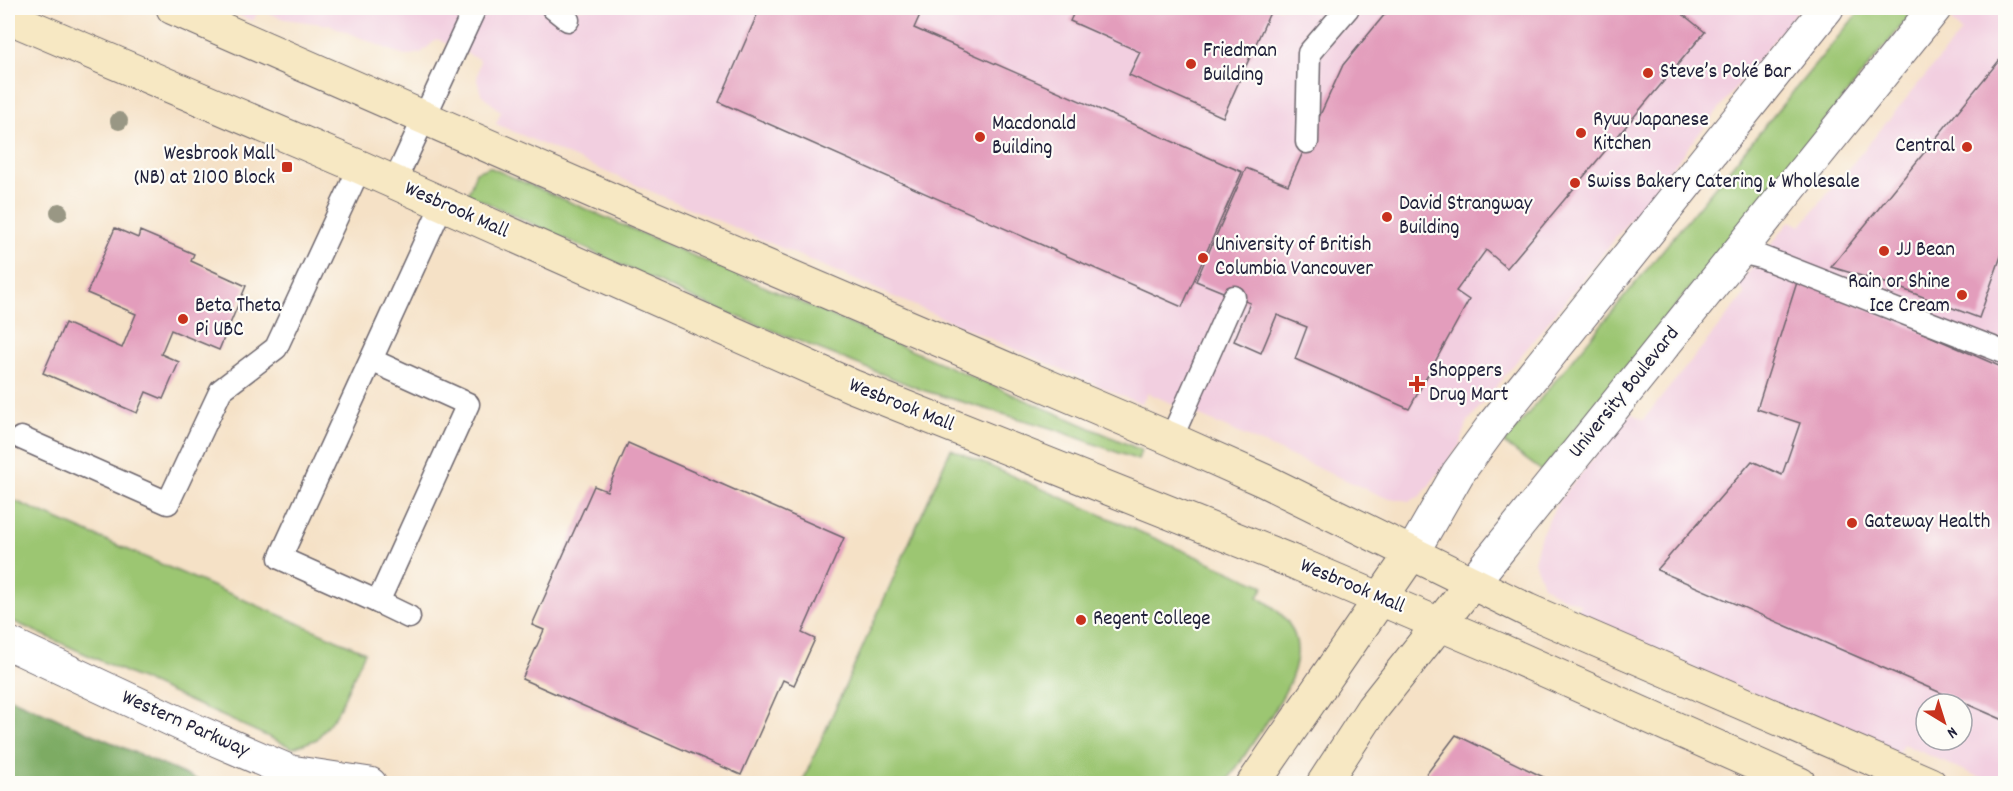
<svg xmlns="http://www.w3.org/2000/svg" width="2013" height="791" viewBox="0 0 2013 791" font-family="Dekko,sans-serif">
	<rect width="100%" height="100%" fill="#fdfcf7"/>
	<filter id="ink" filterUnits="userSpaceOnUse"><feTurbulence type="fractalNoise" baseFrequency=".0167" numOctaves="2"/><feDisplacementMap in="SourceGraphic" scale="12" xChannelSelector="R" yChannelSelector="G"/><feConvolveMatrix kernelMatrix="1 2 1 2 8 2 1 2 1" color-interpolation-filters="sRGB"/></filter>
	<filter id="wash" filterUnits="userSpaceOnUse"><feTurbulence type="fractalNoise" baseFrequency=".008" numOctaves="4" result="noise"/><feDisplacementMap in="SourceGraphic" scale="24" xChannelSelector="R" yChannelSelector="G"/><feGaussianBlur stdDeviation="1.35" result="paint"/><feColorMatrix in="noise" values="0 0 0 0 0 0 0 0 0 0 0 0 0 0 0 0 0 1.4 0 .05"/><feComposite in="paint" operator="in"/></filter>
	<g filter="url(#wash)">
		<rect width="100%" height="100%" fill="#f5e1c6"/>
		<g fill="#f2cfe0" fill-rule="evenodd">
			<path d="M220,8H1800L1467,423L1460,445L1421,496L1409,501L1384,497L1148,393L1141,404L496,124L501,112L481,94L477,80L480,60L437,39L421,53L404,56L330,25L284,19L259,10L253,21Z"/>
			<path d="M1962,8H2005V783H1992L1903,744L1897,755L1575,618L1580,604L1555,594L1543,585L1534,561L1541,535L1559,500L1631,413L1643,420L1745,294L1738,284L1761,257L1790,221L1801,226L1961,32L1951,21ZM1926,704H1962V740H1926Z"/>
		</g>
		<g fill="#9cc672" stroke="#5f7456" stroke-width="1.5">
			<path d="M1862,8H1916L1542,471L1504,443Z"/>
			<path d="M489,167L1141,450L1138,460L1054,429L922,390L701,302L468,194L476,172Z"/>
			<path d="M951,449L1264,586L1258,597C1319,632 1298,674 1267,722C1253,742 1240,763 1226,783H802Z"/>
			<path d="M8,498L365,652L337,713L317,739L293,748L8,619Z"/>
		</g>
		<path fill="#7dab64" stroke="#506650" stroke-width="1.5" d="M8,697L204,783H8Z"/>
		<g id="blocks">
			<g fill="#e39dbc">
				<path d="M760,8H923L914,28L1242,172L1182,307L719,102Z"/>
				<path d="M1076,8H1272L1223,117L1129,75L1140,52L1070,21Z"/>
				<path d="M1390,8H1675L1705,32L1507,268L1486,250L1456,291L1469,300L1409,409L1295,359L1307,327L1277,315L1261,353L1234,341L1250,303L1196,281L1246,168L1288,185L1343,65Z"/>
				<path d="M2006,52V242L1979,318L1889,284L1831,267Z"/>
				<path d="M115,228L138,238L140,231L194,254L191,261L246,286L219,350L171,330L161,354L179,362L163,399L146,392L137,413L43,373L65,323L122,348L136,314L87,293Z"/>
				<path d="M1798,279L2006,369V721L1657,570L1752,461L1782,475L1800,423L1757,409Z"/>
				<path d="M628,443L844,538L802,633L815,639L794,685L783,680L741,775L522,679L544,630L532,625L594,486L607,491Z"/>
				<path d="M1456,735L1558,784H1419Z"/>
			</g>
		</g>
	</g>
	<g filter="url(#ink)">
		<use href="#blocks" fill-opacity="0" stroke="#6c656c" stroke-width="1.5"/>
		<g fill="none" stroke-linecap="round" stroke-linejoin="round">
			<g stroke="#6c656c" stroke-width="25">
				<g id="service">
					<path d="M553,8L568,20"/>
					<path d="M1307,142L1309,53L1348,8"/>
					<path d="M394,183L475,8"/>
					<path d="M1740,252L1761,257L2006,353"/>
					<path d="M371,360L468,404L378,602L280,558C334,440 388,323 442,205"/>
					<path d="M21,438L168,503L221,390L276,348L360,167"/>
					<path d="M1171,439L1234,297"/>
					<path d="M378,602L409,617"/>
				</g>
			</g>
			<g stroke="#6c656c" stroke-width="35">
				<g id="minor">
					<path d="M1412,553L1458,473L1494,424L1827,8"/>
					<path d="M1472,583L1935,8"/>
					<path d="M8,643L194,730L291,772L370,784"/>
				</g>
			</g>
			<g stroke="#6c656c" stroke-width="35">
				<g id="secondary">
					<path d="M173,8L626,206L1171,439L1265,481L1527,610L1930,784"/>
					<path d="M8,17L360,167L852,386L1296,563L1500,650L1800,784"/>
					<path d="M1253,784L1412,553"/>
					<path d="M1323,784L1372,709L1472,583"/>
				</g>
			</g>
			<use href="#service" stroke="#fff" stroke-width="22"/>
			<use href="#minor" stroke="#fff" stroke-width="33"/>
			<use href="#secondary" stroke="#f7e8c3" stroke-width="33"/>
		</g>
		<g fill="#999784">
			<circle cx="119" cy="121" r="9"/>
			<circle cx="59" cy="212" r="9"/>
		</g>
	</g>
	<g fill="#c8321e" stroke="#fdfcf7" stroke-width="2">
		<circle cx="1191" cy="64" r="6"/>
		<circle cx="1648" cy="73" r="6"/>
		<circle cx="1581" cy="133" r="6"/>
		<circle cx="980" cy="137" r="6"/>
		<circle cx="1967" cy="147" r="6"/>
		<rect x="281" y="161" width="12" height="12" rx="3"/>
		<circle cx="1575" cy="183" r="6"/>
		<circle cx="1387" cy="217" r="6"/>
		<circle cx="1884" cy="251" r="6"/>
		<circle cx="1203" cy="258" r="6"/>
		<circle cx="1962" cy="295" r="6"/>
		<circle cx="183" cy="319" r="6"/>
		<path d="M1414 375h6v6h6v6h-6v6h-6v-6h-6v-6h6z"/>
		<circle cx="1852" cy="523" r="6"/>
		<circle cx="1081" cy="620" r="6"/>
	</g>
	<g text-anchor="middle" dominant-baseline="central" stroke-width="4.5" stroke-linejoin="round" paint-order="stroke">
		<g font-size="21" fill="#22223b" stroke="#fdfcf7" text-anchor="start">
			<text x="1203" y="52">Friedman<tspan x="1203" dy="24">Building</tspan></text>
			<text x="1660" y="73">Steve’s Poké Bar</text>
			<text x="1593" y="121">Ryuu Japanese<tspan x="1593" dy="24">Kitchen</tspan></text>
			<text x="992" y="125">Macdonald<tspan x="992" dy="24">Building</tspan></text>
			<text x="1955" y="147" text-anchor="end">Central</text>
			<text x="275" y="155" text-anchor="end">Wesbrook Mall<tspan x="275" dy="24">(NB) at 2100 Block</tspan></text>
			<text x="1587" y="183">Swiss Bakery Catering &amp; Wholesale</text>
			<text x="1399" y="205">David Strangway<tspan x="1399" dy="24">Building</tspan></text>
			<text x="1215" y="246">University of British<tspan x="1215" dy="24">Columbia Vancouver</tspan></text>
			<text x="1896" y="251">JJ Bean</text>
			<text x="1950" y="283" text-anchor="end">Rain or Shine<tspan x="1950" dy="24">Ice Cream</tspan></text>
			<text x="195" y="307">Beta Theta<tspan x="195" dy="24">Pi UBC</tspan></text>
			<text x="1429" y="372">Shoppers<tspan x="1429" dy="24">Drug Mart</tspan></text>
			<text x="1864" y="523">Gateway Health</text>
			<text x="1093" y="620">Regent College</text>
		</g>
		<g font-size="21" fill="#22223b" stroke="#fdfcf7">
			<text transform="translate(456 211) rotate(24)">Wesbrook Mall</text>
			<text transform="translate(1625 393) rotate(-51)">University Boulevard</text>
			<text transform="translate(901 406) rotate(22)">Wesbrook Mall</text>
			<text transform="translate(1352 587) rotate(23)">Wesbrook Mall</text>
			<text transform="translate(185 725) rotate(24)">Western Parkway</text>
		</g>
	</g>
	<rect width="2013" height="791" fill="none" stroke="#fdfcf7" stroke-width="30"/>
	<g transform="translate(1944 722) rotate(142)"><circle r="28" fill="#fdfcf7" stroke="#a5a5ac" stroke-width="1.5"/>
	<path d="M0-4.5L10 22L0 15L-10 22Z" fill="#c8321e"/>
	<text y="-9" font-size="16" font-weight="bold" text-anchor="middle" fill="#22223b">N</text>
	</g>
</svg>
